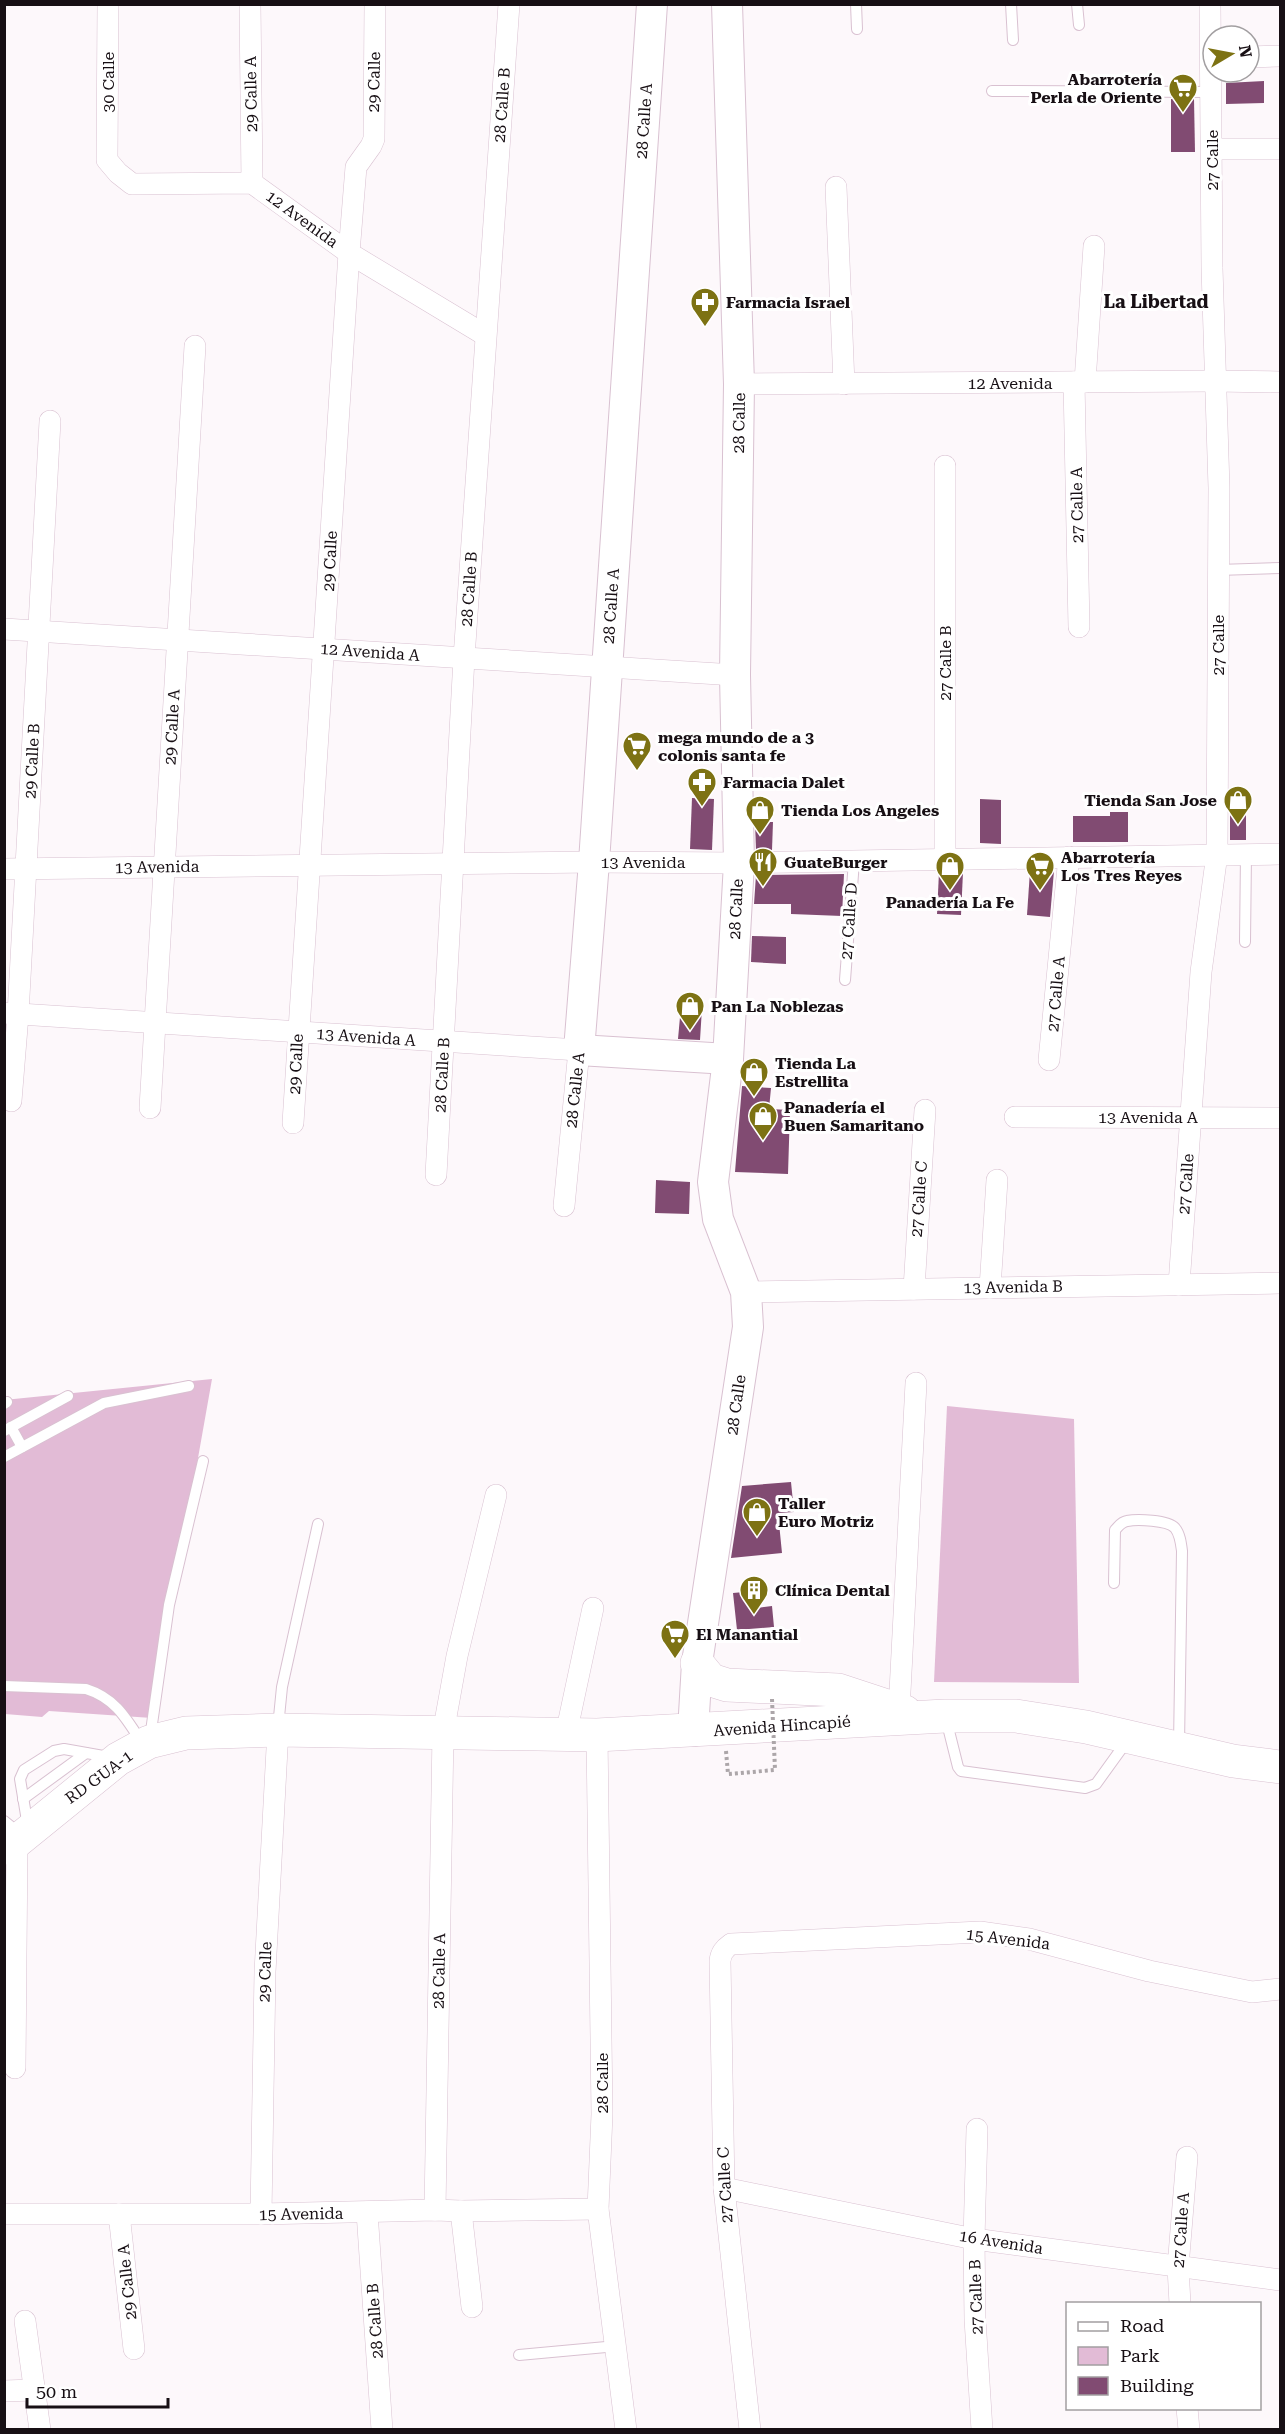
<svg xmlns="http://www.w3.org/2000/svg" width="1285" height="2434" viewBox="0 0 1285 2434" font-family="'Roboto Serif',serif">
	<rect width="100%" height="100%" fill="#fdf8fb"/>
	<g fill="#e2bbd6">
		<path d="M212,1379L152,1718L49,1711L42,1717L5,1714L4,1400Z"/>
		<path d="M947,1406L1074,1419L1079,1683L934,1682Z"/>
	</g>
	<g fill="#814b72">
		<path d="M1264,81V103L1226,104V83Z"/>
		<path d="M1171,99H1194L1195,152H1171Z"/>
		<path d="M692,798L714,799L712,850L690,849Z"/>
		<path d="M980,799L1001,800V844L980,843Z"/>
		<rect x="1230" y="809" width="16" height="31"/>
		<path d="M1110,812H1128V842H1073V816H1110Z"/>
		<path d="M755,822H773L772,850H756Z"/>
		<path d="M1030,871H1054L1050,917L1027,915Z"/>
		<path d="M939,872H963L961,915L937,914Z"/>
		<path d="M844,874L842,916L791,914V904H754L756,875Z"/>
		<path d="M752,936L786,937V964L751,962Z"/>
		<path d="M681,1006L702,1008L700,1040L678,1039Z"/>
		<path d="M742,1086L771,1088L769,1109L790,1110L788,1174L735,1172Z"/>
		<path d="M656,1180L690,1182L689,1214L655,1213Z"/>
		<path d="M791,1482L794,1512L778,1513L782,1553L731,1558L742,1486Z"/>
		<path d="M755,1591L757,1608L772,1606L774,1627L737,1630L733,1593Z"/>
	</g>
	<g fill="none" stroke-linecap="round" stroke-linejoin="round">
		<g stroke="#d9c1d1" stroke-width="12">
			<g id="lane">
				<path d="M856,4L857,29"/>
				<path d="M1011,4L1013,40"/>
				<path d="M1077,4L1079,25"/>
				<path d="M992,91L1211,92"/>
				<path d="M1218,570L1280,568"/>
				<path d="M1245,942L1246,854"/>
				<path d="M845,980L854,861"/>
				<path d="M4,1404L7,1402"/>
				<path d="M11,1427L22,1447"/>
				<path d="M4,1431L68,1396"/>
				<path d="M4,1457L104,1403L189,1386"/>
				<path d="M1114,1583L1115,1530C1119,1526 1121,1522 1127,1521C1137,1519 1168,1520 1175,1528C1180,1534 1181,1543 1182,1551L1179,1744"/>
				<path d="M4,1686L86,1689C115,1698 126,1718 142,1743"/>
				<path d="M946,1719L958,1767L961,1771L1085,1788L1096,1784L1127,1741"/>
				<path d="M278,1727L282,1687L318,1524"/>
				<path d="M150,1738L169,1605L203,1461"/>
				<path d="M23,1799L86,1753"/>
				<path d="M4,1821L20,1834"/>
				<path d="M28,1827L20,1779L24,1770L54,1751L64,1749L109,1757"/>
				<path d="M519,2355L617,2346"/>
			</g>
		</g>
		<g stroke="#d9c1d1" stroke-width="22">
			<g id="street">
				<path d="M108,4L107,160L118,173L132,184L252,183L349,253L485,335"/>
				<path d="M250,4L252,183"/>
				<path d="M1249,57L1280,56"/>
				<path d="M1212,149H1280"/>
				<path d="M836,187L844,384"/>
				<path d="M1074,382L1079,627"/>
				<path d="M1085,382L1094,246"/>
				<path d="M739,384L1216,381L1280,382"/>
				<path d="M945,466V859"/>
				<path d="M4,629L735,675"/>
				<path d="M4,869L594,862L739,863L1280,854"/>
				<path d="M4,1013L579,1050L564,1206"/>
				<path d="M1049,1060L1069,857"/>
				<path d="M11,1101L18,1015L50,421"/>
				<path d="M150,1108L195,346"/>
				<path d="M1015,1117L1280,1118"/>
				<path d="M293,1123L349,253L356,167L371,146L374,139L375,4"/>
				<path d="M436,1175L464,658L509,4"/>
				<path d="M1179,1285L1201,972L1217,854L1219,488L1212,268L1210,4"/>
				<path d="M990,1288L997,1180"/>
				<path d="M914,1289L925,1110"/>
				<path d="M746,1292L1280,1283"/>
				<path d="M899,1711L916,1383"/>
				<path d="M566,1734L593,1608"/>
				<path d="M597,1735L602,2114L598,2209L626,2430"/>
				<path d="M15,2068L17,1841"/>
				<path d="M977,2129L974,2239L975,2319L982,2430"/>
				<path d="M724,2188L974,2239L1280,2280"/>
				<path d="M435,2210L443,1733L457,1656L496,1495"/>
				<path d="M461,2211L472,2307"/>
				<path d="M367,2212L382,2430"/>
				<path d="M4,2214H261L435,2210L461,2211L598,2209"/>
				<path d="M119,2214L134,2349"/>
				<path d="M261,2214L265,1972L278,1730"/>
				<path d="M1180,2304L1178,2267L1187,2157"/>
				<path d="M25,2321L40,2430"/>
				<path d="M4,2391L34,2390"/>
				<path d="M1187,2408L1189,2430"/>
				<path d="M750,2430L724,2188L720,1961C721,1953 724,1949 731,1944L980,1932L1029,1939L1149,1971L1252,1992L1280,1989"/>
			</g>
		</g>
		<g stroke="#d9c1d1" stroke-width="32">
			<g id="secondary">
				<path d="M652,4L594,862L579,1050L728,1059"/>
				<path d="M693,1731L697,1663L748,1327L746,1292L718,1219L713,1182L728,1059L739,863L735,675L739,384L727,4"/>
			</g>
		</g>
		<g stroke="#d9c1d1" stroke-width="34">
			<g id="primary">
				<path d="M697,1663L711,1680L727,1685L838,1690L905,1712"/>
				<path d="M4,1848L17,1841L118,1759L149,1742L186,1733L278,1730L597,1735L945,1716H1016L1086,1727L1233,1761L1280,1767"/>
			</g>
		</g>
		<path stroke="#aca6a9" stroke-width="4" stroke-dasharray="3 3" stroke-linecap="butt" d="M726,1751L728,1774L775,1770"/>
		<use href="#lane" stroke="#fff" stroke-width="10"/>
		<use href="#street" stroke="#fff" stroke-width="21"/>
		<use href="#secondary" stroke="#fff" stroke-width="30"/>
		<use href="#primary" stroke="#fff" stroke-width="33"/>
		<path stroke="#aca6a9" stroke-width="4" stroke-dasharray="3 3" stroke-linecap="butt" d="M772,1699L775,1770"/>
	</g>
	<defs>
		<g id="supermarket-pin" transform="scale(1.5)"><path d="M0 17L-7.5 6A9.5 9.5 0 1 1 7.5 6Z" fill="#7d7213" stroke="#fff"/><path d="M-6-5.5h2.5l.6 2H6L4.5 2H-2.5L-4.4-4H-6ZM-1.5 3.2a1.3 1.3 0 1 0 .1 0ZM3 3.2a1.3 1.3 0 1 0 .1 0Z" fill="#fff"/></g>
		<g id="pharmacy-pin" transform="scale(1.5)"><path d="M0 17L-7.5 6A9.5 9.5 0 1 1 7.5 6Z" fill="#7d7213" stroke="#fff"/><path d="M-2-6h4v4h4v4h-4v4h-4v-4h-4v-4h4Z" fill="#fff"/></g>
		<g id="shop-pin" transform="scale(1.5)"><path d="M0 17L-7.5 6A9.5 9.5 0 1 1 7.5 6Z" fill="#7d7213" stroke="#fff"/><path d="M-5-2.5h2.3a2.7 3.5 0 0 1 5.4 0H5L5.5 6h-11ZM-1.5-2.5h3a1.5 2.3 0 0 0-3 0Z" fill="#fff"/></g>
		<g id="restaurant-pin" transform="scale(1.5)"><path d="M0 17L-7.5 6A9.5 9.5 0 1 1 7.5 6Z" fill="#7d7213" stroke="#fff"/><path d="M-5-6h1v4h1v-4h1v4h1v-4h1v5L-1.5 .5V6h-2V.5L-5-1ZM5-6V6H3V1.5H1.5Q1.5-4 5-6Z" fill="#fff"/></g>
		<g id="building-pin" transform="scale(1.5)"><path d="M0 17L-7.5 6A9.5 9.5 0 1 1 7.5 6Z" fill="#7d7213" stroke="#fff"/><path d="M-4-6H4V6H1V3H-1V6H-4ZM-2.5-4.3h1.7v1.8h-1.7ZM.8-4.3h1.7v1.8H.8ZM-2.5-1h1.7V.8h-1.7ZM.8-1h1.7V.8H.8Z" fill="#fff"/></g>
	</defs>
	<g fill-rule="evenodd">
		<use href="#supermarket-pin" x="1183" y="88"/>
		<use href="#pharmacy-pin" x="705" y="302"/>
		<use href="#supermarket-pin" x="637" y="746"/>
		<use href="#pharmacy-pin" x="702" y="782"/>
		<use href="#shop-pin" x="1238" y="800"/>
		<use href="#shop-pin" x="760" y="810"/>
		<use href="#restaurant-pin" x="763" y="862"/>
		<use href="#shop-pin" x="950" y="866"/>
		<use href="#supermarket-pin" x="1040" y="866"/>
		<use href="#shop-pin" x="690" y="1006"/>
		<use href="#shop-pin" x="754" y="1072"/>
		<use href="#shop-pin" x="763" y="1116"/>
		<use href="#shop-pin" x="757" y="1512"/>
		<use href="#building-pin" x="754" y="1590"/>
		<use href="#supermarket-pin" x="675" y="1634"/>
	</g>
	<g text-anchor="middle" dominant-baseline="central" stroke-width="6" stroke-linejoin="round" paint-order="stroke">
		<g font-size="16" font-weight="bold" fill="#170f14" stroke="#fff" text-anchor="start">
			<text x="1162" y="79" text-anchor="end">Abarrotería<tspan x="1162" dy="18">Perla de Oriente</tspan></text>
			<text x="726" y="302">Farmacia Israel</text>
			<text x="658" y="737">mega mundo de a 3<tspan x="658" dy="18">colonis santa fe</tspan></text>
			<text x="723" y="782">Farmacia Dalet</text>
			<text x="1217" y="800" text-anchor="end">Tienda San Jose</text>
			<text x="781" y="810">Tienda Los Angeles</text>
			<text x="1061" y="857">Abarrotería<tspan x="1061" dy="18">Los Tres Reyes</tspan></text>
			<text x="784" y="862">GuateBurger</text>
			<text x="950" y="902" text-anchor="middle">Panadería La Fe</text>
			<text x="711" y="1006">Pan La Noblezas</text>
			<text x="775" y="1063">Tienda La<tspan x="775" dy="18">Estrellita</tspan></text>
			<text x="784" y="1107">Panadería el<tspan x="784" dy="18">Buen Samaritano</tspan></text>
			<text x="778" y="1503">Taller<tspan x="778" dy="18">Euro Motriz</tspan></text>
			<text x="775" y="1590">Clínica Dental</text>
			<text x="696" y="1634">El Manantial</text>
		</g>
		<g font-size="16" fill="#170f14" stroke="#fff">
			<text transform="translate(108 82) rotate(-90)">30 Calle</text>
			<text transform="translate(374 82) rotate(-89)">29 Calle</text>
			<text transform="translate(251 94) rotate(-91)">29 Calle A</text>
			<text transform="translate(502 105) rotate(-86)">28 Calle B</text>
			<text transform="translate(644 121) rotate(-86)">28 Calle A</text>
			<text transform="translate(1212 160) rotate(-90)">27 Calle</text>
			<text transform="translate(302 219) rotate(36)">12 Avenida</text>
			<text x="1010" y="383">12 Avenida</text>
			<text transform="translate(739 423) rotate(-89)">28 Calle</text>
			<text transform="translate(1077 505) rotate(-91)">27 Calle A</text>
			<text transform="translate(330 561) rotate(-87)">29 Calle</text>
			<text transform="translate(469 589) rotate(-86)">28 Calle B</text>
			<text transform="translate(611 606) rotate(-86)">28 Calle A</text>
			<text transform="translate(1218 645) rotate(-90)">27 Calle</text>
			<text transform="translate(370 652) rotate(4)">12 Avenida A</text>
			<text transform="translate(945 663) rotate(-90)">27 Calle B</text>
			<text transform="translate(172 727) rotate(-87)">29 Calle A</text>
			<text transform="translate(32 761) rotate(-87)">29 Calle B</text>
			<text x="643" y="862">13 Avenida</text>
			<text transform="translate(157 867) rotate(-1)">13 Avenida</text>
			<text transform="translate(736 909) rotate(-87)">28 Calle</text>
			<text transform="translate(849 921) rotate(-86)">27 Calle D</text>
			<text transform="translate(1056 994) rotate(-85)">27 Calle A</text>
			<text transform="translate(366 1037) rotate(4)">13 Avenida A</text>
			<text transform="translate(296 1064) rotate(-87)">29 Calle</text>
			<text transform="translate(442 1075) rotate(-87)">28 Calle B</text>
			<text transform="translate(575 1090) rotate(-84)">28 Calle A</text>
			<text x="1148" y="1117">13 Avenida A</text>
			<text transform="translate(1186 1184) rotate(-86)">27 Calle</text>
			<text transform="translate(919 1199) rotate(-86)">27 Calle C</text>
			<text transform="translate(1013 1287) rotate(-1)">13 Avenida B</text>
			<text transform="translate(736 1405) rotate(-82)">28 Calle</text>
			<text transform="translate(782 1726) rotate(-4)">Avenida Hincapié</text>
			<text transform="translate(99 1777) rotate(-36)">RD GUA-1</text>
			<text transform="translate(1008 1939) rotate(7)">15 Avenida</text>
			<text transform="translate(439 1971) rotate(-89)">28 Calle A</text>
			<text transform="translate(265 1972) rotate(-88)">29 Calle</text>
			<text transform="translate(602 2083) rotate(-90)">28 Calle</text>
			<text transform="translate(725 2185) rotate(-93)">27 Calle C</text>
			<text transform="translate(301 2214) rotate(-1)">15 Avenida</text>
			<text transform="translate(1181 2230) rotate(-86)">27 Calle A</text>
			<text transform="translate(1001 2242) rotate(9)">16 Avenida</text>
			<text transform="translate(127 2282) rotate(-96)">29 Calle A</text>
			<text transform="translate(976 2297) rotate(-92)">27 Calle B</text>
			<text transform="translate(375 2321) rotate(-94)">28 Calle B</text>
		</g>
		<g font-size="18" font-weight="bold" fill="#170f14" stroke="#fff">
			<text x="1156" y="301">La Libertad</text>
		</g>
	</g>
	<rect width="1285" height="2434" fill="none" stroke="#170f14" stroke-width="12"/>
	<rect x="1066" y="2302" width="195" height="108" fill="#ffffff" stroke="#a29fa1" stroke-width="1.5"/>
	<rect x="1078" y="2322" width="30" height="9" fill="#ffffff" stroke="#a29fa1" stroke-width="1.5"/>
	<text x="1120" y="2332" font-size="18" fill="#170f14">Road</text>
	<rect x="1078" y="2347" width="30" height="18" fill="#e2bbd6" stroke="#a29fa1" stroke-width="1.5"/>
	<text x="1120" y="2362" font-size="18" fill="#170f14">Park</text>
	<rect x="1078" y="2377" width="30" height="18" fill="#814b72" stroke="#a29fa1" stroke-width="1.5"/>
	<text x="1120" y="2392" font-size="18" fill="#170f14">Building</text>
	<g transform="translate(1231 54) rotate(80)"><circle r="28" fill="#ffffff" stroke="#a29fa1" stroke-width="1.5"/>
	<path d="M0-4.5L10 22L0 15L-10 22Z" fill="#7d7213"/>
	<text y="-9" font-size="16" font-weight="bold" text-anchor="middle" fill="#170f14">N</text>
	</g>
	<path d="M27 2398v9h141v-9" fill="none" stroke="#170f14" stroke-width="3"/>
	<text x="36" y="2398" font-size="18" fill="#170f14" stroke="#ffffff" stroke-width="4.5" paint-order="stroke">50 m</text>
</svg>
